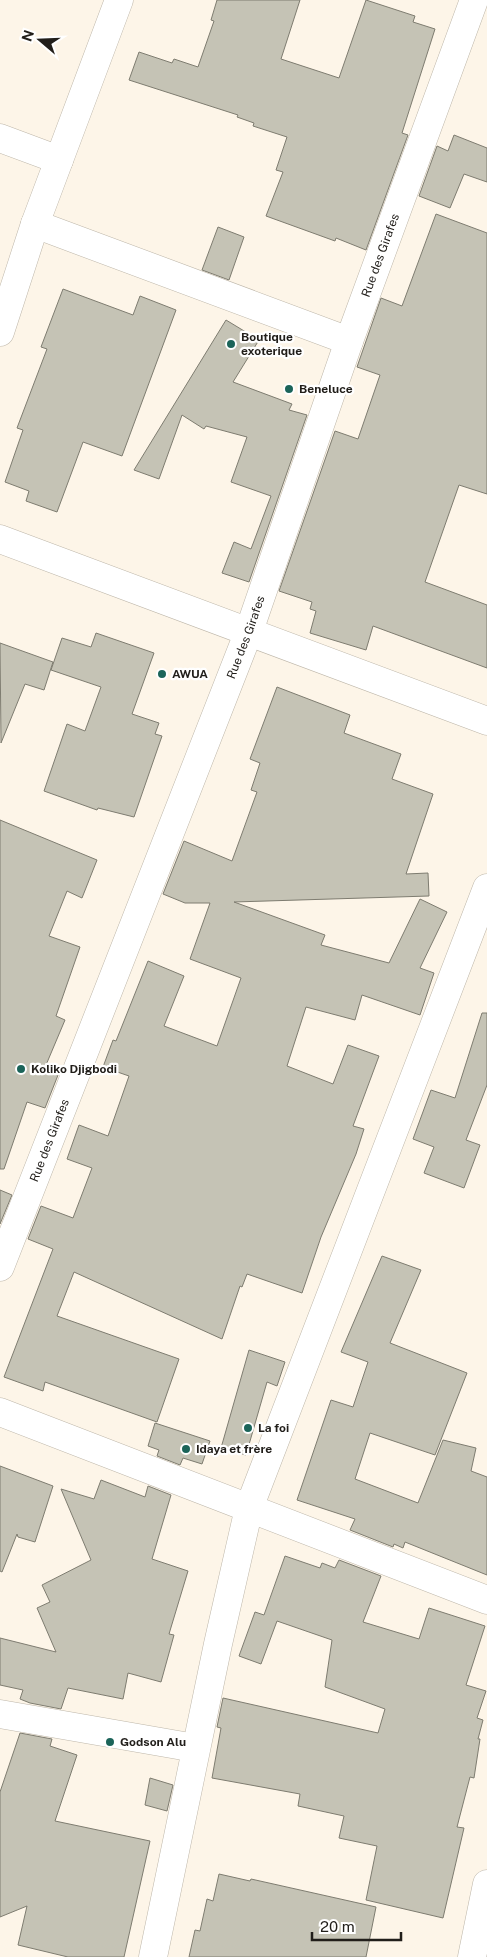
<svg xmlns="http://www.w3.org/2000/svg" width="487" height="1957" viewBox="0 0 487 1957" font-family="'Public Sans',sans-serif">
	<rect width="100%" height="100%" fill="#fdf5e8"/>
	<g fill="#c5c3b5" stroke="#7e7c70">
		<path d="M217,0H300L281,59L339,78L366,0L415,16L413,22L435,29L402,133L408,135L366,250L336,238L335,241L266,216L283,172L276,170L287,137L253,126L254,123L237,117L238,115L129,80L139,52L172,63L174,59L198,67L214,21L211,20Z"/>
		<path d="M454,135L487,148V182L464,174L450,208L419,196L437,146L448,151Z"/>
		<path d="M436,214L487,233V494L459,485L425,582L487,605V668L373,626L366,650L310,633L316,611L310,609L312,602L279,591L335,431L358,439L380,375L357,367L381,298L402,306Z"/>
		<path d="M218,227L244,237L229,280L202,270Z"/>
		<path d="M63,289L133,315L140,296L176,310L122,456L83,442L57,512L26,501L29,491L5,482L23,430L17,428L47,349L41,347Z"/>
		<path d="M226,320L259,340L233,382L292,404L289,410L307,415L249,582L222,573L234,542L251,549L271,496L231,482L247,437L206,426L204,429L182,415L159,479L134,470Z"/>
		<path d="M96,633L154,653L132,714L159,723L155,734L162,736L134,817L98,808L97,810L44,791L67,724L85,731L101,687L51,670L62,638L91,647Z"/>
		<path d="M0,643L53,662L44,690L25,684L1,743Z"/>
		<path d="M277,687L350,715L344,733L401,754L392,779L433,794L406,874L428,873L429,896L234,902L325,935L321,945L389,963L420,899L447,912L420,968L434,973L420,1015L362,995L355,1020L306,1007L287,1066L333,1084L348,1045L379,1056L353,1126L364,1129L356,1154L321,1237L302,1293L247,1274L242,1287L240,1286L222,1339L74,1272L57,1316L179,1359L157,1422L45,1382L43,1391L4,1377L53,1249L28,1239L41,1206L73,1218L92,1168L67,1159L79,1125L108,1136L129,1076L103,1067L113,1040L116,1041L148,961L184,976L164,1026L217,1046L241,978L190,959L210,903H185L163,894L184,841L232,861L257,792L251,790L260,763L250,759Z"/>
		<path d="M0,820L97,860L82,898L67,891L49,936L80,947L56,1016L65,1020L46,1065L60,1070L45,1108L27,1102L4,1169H0Z"/>
		<path d="M482,1013H487V1085L466,1140L480,1145L464,1188L424,1173L434,1147L413,1139L431,1090L455,1098Z"/>
		<path d="M0,1190L12,1195L0,1224Z"/>
		<path d="M382,1256L421,1270L390,1343L467,1373L435,1455L370,1433L355,1479L418,1503L443,1440L476,1448L471,1471L487,1477V1575L405,1542L403,1548L394,1544L393,1547L350,1530L355,1519L297,1500L331,1400L353,1407L368,1362L341,1352Z"/>
		<path d="M249,1350L285,1362L277,1386L267,1382L246,1455L221,1448Z"/>
		<path d="M155,1423L210,1441L202,1464L183,1458L180,1465L157,1456L159,1450L148,1446Z"/>
		<path d="M0,1466L53,1486L35,1542L18,1537L17,1534L2,1572L0,1571Z"/>
		<path d="M101,1480L145,1497L148,1486L171,1495L152,1559L188,1571L169,1634L174,1635L161,1682L128,1673L123,1699L68,1688L61,1709L30,1703L20,1699L23,1690L0,1685V1638L56,1652L37,1608L50,1602L42,1585L91,1560L61,1489L94,1499Z"/>
		<path d="M285,1556L320,1568L322,1563L335,1568L339,1560L381,1576L363,1622L419,1639L429,1608L485,1626L466,1685L486,1691L477,1718L483,1720L478,1739H480L474,1778L470,1777L457,1827L464,1828L443,1918L366,1900L377,1846L339,1838L344,1816L298,1806L300,1794L212,1778L221,1728L217,1727L223,1698L378,1733L385,1709L325,1687L332,1640L277,1621L261,1664L239,1656L255,1612L264,1615Z"/>
		<path d="M20,1733L52,1739L50,1746L77,1755L55,1821L150,1841L124,1957H68L18,1945L27,1906L0,1917V1792Z"/>
		<path d="M150,1778L173,1785L167,1811L145,1805Z"/>
		<path d="M219,1874L250,1881L251,1879L376,1907L366,1957H189L195,1930L200,1931L207,1899L213,1901Z"/>
	</g>
	<g fill="none" stroke-linecap="round" stroke-linejoin="round">
		<g stroke="#beb7aa" stroke-width="29">
			<g id="minor">
				<path d="M0,138L59,160"/>
				<path d="M35,224L349,341"/>
				<path d="M0,332L35,224L119,0"/>
				<path d="M0,539L487,721"/>
				<path id="s1" d="M0,1267L249,631L349,341L474,0"/>
				<path d="M0,1412L487,1600"/>
				<path d="M0,1714L195,1748"/>
				<path d="M153,1957L218,1644L249,1508L487,888"/>
				<path d="M472,1957L487,1884"/>
			</g>
		</g>
		<use href="#minor" stroke="#fff" stroke-width="28"/>
	</g>
	<g fill="#1b6459" stroke="#fff" stroke-width="2">
		<circle cx="231" cy="344" r="5"/>
		<circle cx="289" cy="389" r="5"/>
		<circle cx="162" cy="674" r="5"/>
		<circle cx="21" cy="1069" r="5"/>
		<circle cx="248" cy="1428" r="5"/>
		<circle cx="186" cy="1449" r="5"/>
		<circle cx="110" cy="1742" r="5"/>
	</g>
	<g text-anchor="middle" dominant-baseline="central" stroke-width="4.5" stroke-linejoin="round" paint-order="stroke">
		<g font-size="12" fill="#211e1a" stroke="#fff">
			<text stroke="none"><textPath href="#s1" startOffset="1081">Rue des Girafes</textPath></text>
			<text stroke="none"><textPath href="#s1" startOffset="676">Rue des Girafes</textPath></text>
			<text stroke="none"><textPath href="#s1" startOffset="136">Rue des Girafes</textPath></text>
		</g>
		<g font-size="12" font-weight="bold" fill="#211e1a" stroke="#fff" text-anchor="start">
			<text x="241" y="337">Boutique<tspan x="241" dy="14">exoterique</tspan></text>
			<text x="299" y="389">Beneluce</text>
			<text x="172" y="674">AWUA</text>
			<text x="31" y="1069">Koliko Djigbodi</text>
			<text x="258" y="1428">La foi</text>
			<text x="196" y="1449">Idaya et frère</text>
			<text x="120" y="1742">Godson Alu</text>
		</g>
	</g>
	<g transform="translate(40 40) rotate(289)" stroke="#ffffff" stroke-width="4" paint-order="stroke">
	<path d="M0-4L9 19L0 12L-9 19Z" fill="#211e1a"/>
	<text y="-8" font-size="14" font-weight="bold" text-anchor="middle" fill="#211e1a">N</text>
	</g>
	<path d="M312 1932v8h89v-8" fill="none" stroke="#211e1a" stroke-width="2.5"/>
	<text x="320" y="1932" font-size="15" fill="#211e1a" stroke="#ffffff" stroke-width="4" paint-order="stroke">20 m</text>
</svg>
